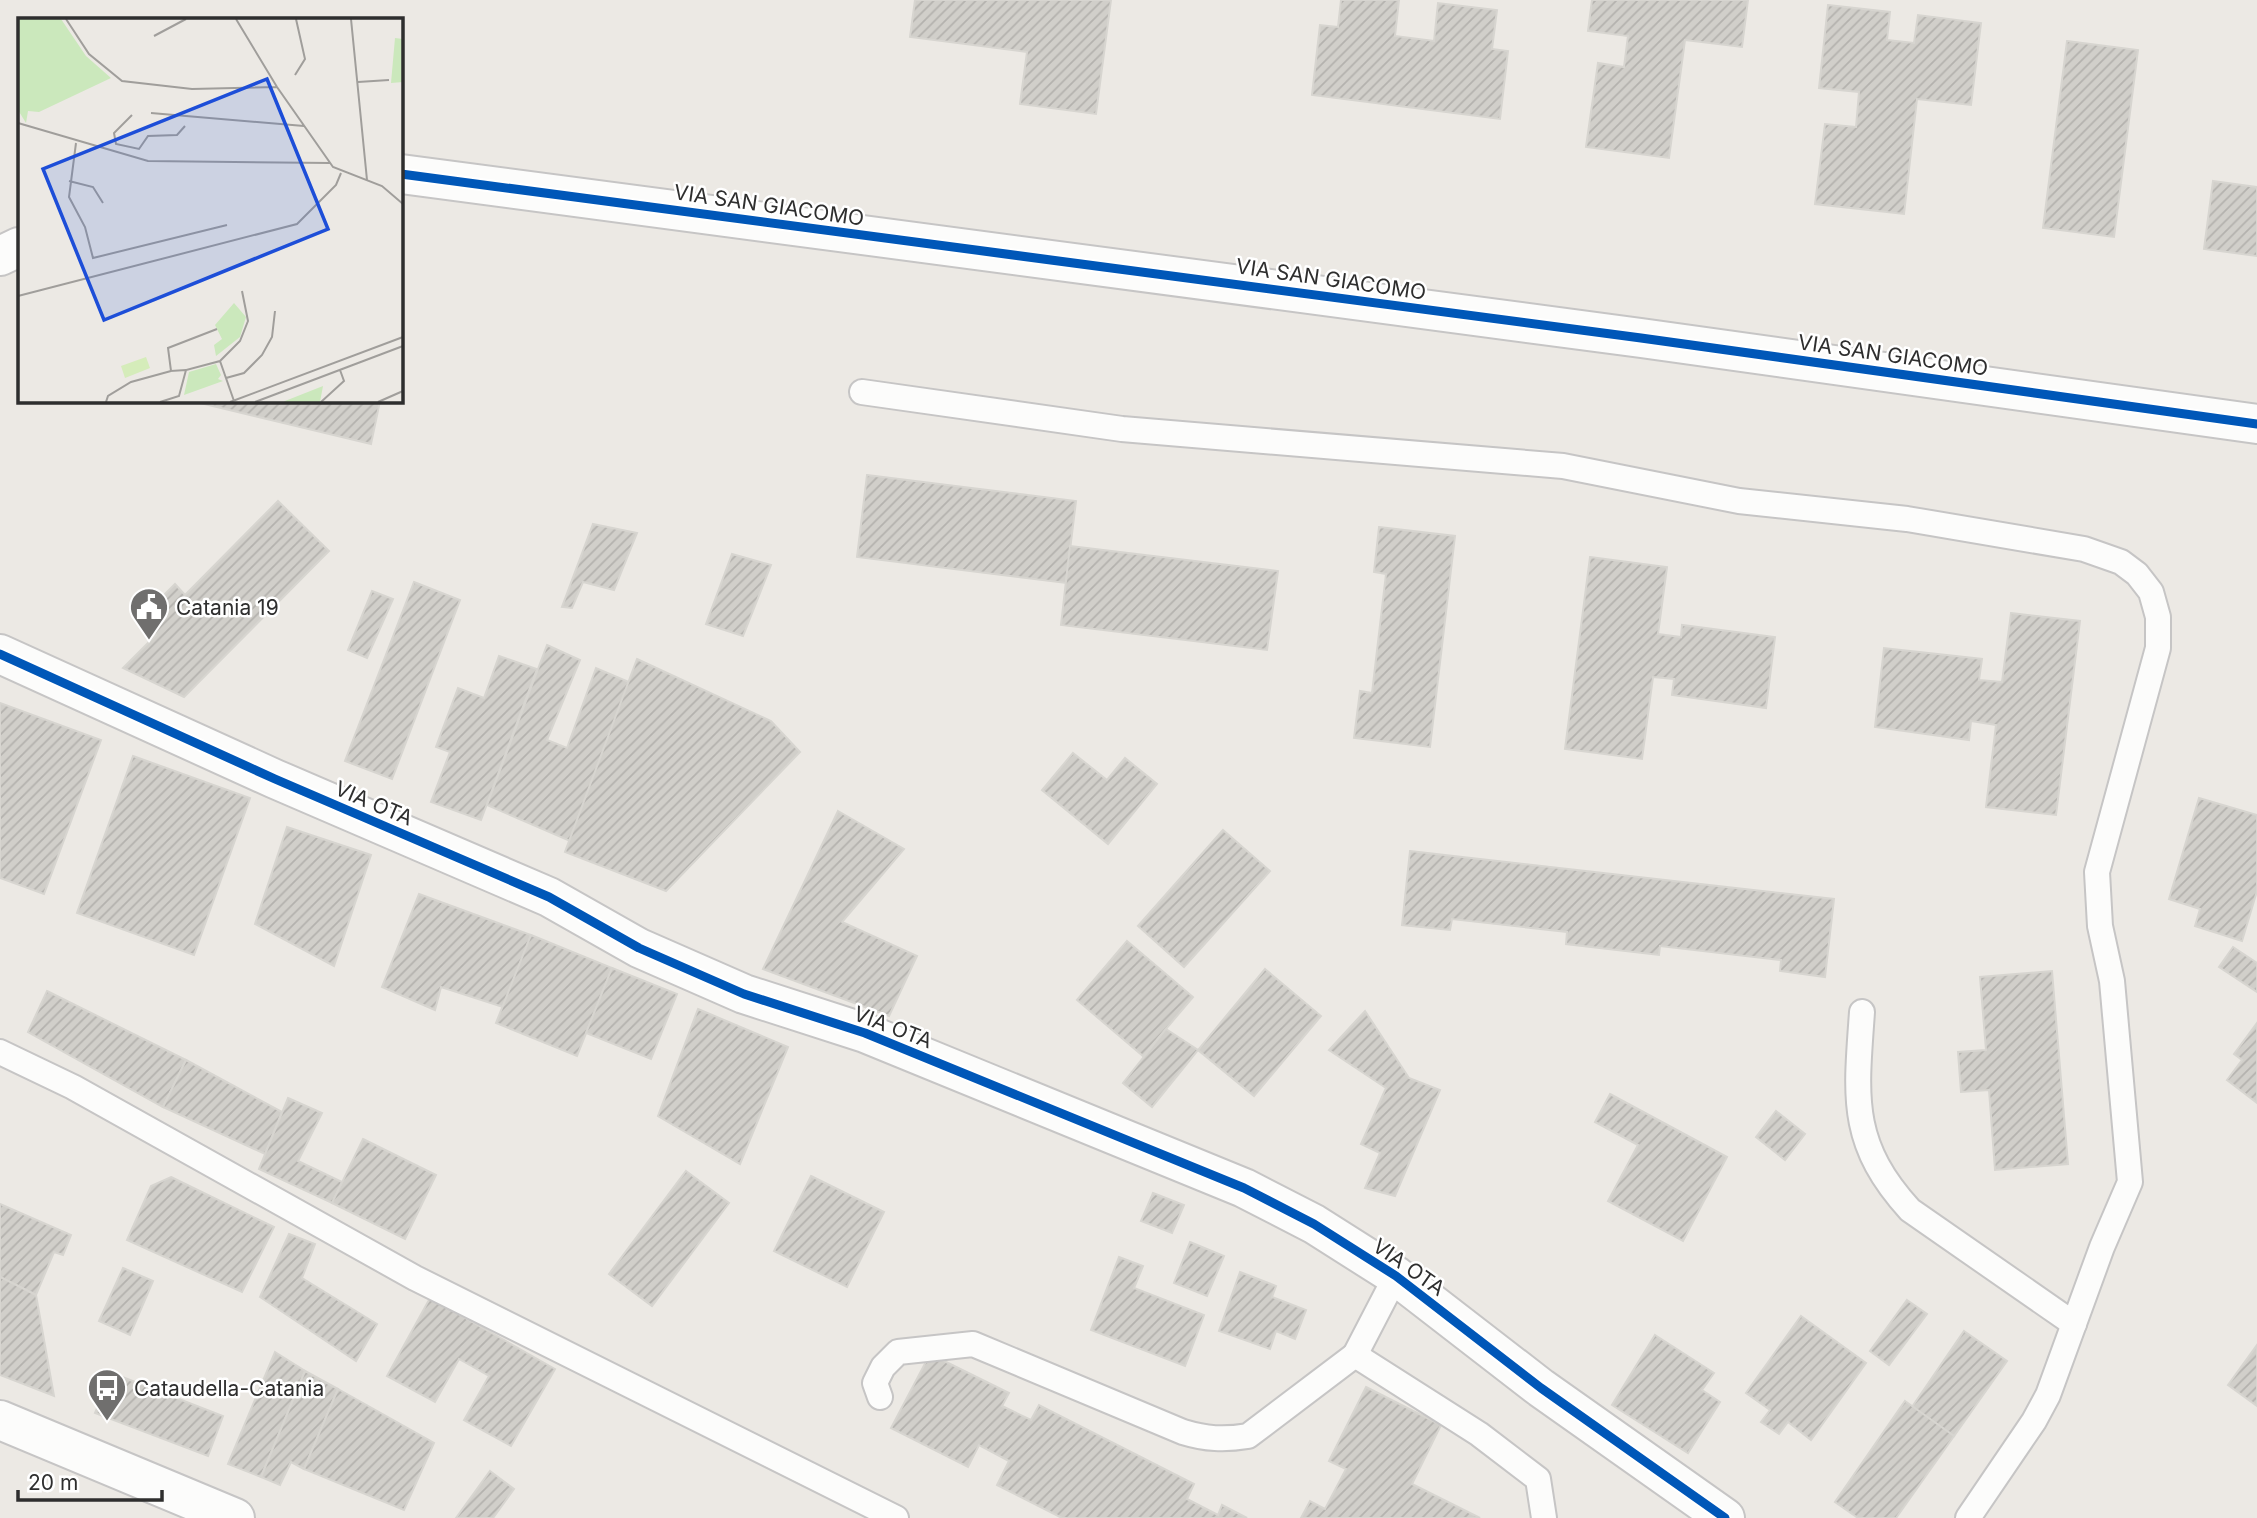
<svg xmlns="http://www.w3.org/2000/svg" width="2257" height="1518" viewBox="0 0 2257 1518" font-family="Inter,sans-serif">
	<defs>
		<pattern id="building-hatch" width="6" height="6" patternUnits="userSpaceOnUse" patternTransform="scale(1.75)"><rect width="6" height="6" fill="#d1cfca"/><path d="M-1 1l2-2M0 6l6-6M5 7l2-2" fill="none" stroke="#b4b2ae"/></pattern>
	</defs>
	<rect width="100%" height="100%" fill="#ece9e4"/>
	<g fill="url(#building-hatch)" stroke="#d7d5d0" stroke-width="2">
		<path d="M915,0H1111L1096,114L1020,104L1027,52L910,37Z"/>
		<path d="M1341,0H1399L1395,36L1434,41L1438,3L1497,10L1492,49L1508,51L1500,119L1312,95L1320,25L1338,27Z"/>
		<path d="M1592,0H1748L1742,47L1685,40L1669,158L1586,147L1598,63L1624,67L1628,36L1588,31Z"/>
		<path d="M1828,5L1890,12L1887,40L1914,43L1918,15L1981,23L1971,105L1917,99L1904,214L1815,204L1825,124L1856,127L1859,92L1819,88Z"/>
		<path d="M2067,41L2138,50L2114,237L2043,228Z"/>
		<path d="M2213,181L2257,187V256L2204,249Z"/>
		<path d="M192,401H380L371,444Z"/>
		<path d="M867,475L1076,501L1066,583L857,557Z"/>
		<path d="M278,501L329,551L184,697L123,668L156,635L140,619L175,584L185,595Z"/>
		<path d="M593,524L637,533L614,590L583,582L572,608L562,607Z"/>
		<path d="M1379,527L1455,536L1430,747L1354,738L1360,691L1372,693L1386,574L1374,572Z"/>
		<path d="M1070,546L1278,571L1267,650L1061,625Z"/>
		<path d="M732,554L771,565L743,636L706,624Z"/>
		<path d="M1590,557L1667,567L1658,634L1681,637L1682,625L1775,637L1766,708L1672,695L1674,679L1653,677L1642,759L1565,749Z"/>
		<path d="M414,582L460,600L392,779L345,761Z"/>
		<path d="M372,591L393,599L367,658L348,650Z"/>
		<path d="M2011,613L2080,621L2056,815L1986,807L1996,725L1971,721L1969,740L1875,727L1884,648L1982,659L1979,680L2002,682Z"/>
		<path d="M547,645L580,660L547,740L567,748L596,668L629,682L570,841L487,805Z"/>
		<path d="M499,656L537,669L481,820L431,802L450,752L436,747L458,688L484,698Z"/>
		<path d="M637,659L771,721L800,752L666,891L565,852Z"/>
		<path d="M0,703L101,740L44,894L0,878Z"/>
		<path d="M1073,753L1107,780L1125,758L1157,784L1108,844L1042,790Z"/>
		<path d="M133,756L250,798L194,955L77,913Z"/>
		<path d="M2199,798L2257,815V891L2242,941L2195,926L2200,909L2169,899Z"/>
		<path d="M838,811L904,849L842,922L917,956L889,1016L763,969Z"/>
		<path d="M287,827L371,855L334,966L255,924Z"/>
		<path d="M1223,830L1270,871L1184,967L1138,926Z"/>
		<path d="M1410,851L1834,899L1825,977L1780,971L1781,960L1660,946L1659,955L1566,944L1567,932L1452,919L1450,930L1402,925Z"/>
		<path d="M419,894L531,935L503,1007L441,987L435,1010L382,987Z"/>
		<path d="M531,935L612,968L577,1056L496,1023Z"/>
		<path d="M1127,941L1193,997L1143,1056L1077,1000Z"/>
		<path d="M2233,947L2257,963V992L2219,967Z"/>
		<path d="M612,968L677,994L651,1059L586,1033Z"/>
		<path d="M1265,969L1321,1016L1254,1096L1198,1050Z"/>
		<path d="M2052,971L2068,1164L1995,1170L1989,1090L1961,1092L1958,1052L1986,1050L1980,977Z"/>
		<path d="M47,991L186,1060L163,1107L28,1032Z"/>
		<path d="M698,1009L788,1047L740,1164L658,1116Z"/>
		<path d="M1365,1011L1409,1078L1440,1090L1395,1196L1365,1188L1380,1153L1361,1144L1386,1088L1329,1050Z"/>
		<path d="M2257,1023V1103L2227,1080L2242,1060L2234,1054Z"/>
		<path d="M1166,1029L1198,1050L1152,1107L1123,1083Z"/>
		<path d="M186,1060L282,1112L265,1154L163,1107Z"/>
		<path d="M1610,1094L1727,1157L1683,1241L1608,1201L1638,1145L1595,1122Z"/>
		<path d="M288,1098L322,1113L298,1161L342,1182L332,1203L259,1169Z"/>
		<path d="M1776,1111L1805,1134L1785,1160L1756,1137Z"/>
		<path d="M363,1139L436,1175L405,1239L332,1203Z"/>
		<path d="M686,1171L729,1203L652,1306L609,1274Z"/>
		<path d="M811,1176L884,1212L847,1287L774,1251Z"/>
		<path d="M171,1177L274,1227L242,1292L127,1240L151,1186Z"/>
		<path d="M1153,1193L1184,1205L1172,1233L1141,1221Z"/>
		<path d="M0,1204L71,1235L63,1255L54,1252L36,1295L0,1277Z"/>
		<path d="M289,1234L315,1244L302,1278L377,1324L356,1361L260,1297Z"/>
		<path d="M1190,1242L1224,1256L1207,1296L1174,1283Z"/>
		<path d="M1119,1257L1143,1266L1134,1288L1204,1315L1185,1366L1091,1330Z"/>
		<path d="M123,1268L153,1281L130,1335L99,1321Z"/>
		<path d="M1240,1272L1276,1286L1272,1297L1306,1310L1295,1339L1276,1331L1270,1349L1219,1331Z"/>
		<path d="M0,1277L36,1295L54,1396L0,1375Z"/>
		<path d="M430,1298L555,1369L511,1446L464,1420L489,1376L459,1359L435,1402L387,1376Z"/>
		<path d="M1907,1300L1927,1314L1889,1365L1870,1351Z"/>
		<path d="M1801,1316L1866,1363L1811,1440L1788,1422L1779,1434L1761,1422L1770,1410L1746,1393Z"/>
		<path d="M1964,1331L2007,1361L1954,1436L1912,1407Z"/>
		<path d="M1655,1335L1714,1373L1702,1390L1720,1402L1688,1453L1612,1405Z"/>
		<path d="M2257,1345V1406L2228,1385Z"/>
		<path d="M275,1352L305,1371L261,1477L228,1464Z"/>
		<path d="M930,1354L1009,1393L1002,1406L1031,1420L1039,1405L1194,1484L1187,1499L1218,1515L1222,1505L1247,1518H1062L997,1485L1009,1461L979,1445L968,1467L891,1428Z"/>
		<path d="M305,1371L338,1389L304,1469L291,1462L280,1485L261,1477Z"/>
		<path d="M112,1373L223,1416L208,1456L95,1413Z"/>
		<path d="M1366,1387L1441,1425L1412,1484L1480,1518H1301L1310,1501L1325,1509L1346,1469L1329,1461Z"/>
		<path d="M338,1389L434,1443L404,1510L304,1469Z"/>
		<path d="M1905,1401L1954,1436L1896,1518H1858L1835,1502Z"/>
		<path d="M490,1471L514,1489L493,1518H456Z"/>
	</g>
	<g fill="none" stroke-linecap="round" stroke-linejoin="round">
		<g stroke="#c6c5c5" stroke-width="28">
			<g id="lane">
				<path d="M862,392L1122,429L1563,466L1739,501L1907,519L2084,549L2121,562L2137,574L2151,592L2158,617V648L2097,872L2100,926L2112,981L2130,1182L2102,1247L2048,1395L2034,1421L1968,1518"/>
				<path d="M1862,1012C1856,1097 1849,1143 1910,1210L2074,1324"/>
				<path d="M0,1052L73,1087L415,1278L896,1518"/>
				<path d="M1355,1355L1396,1276"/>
				<path d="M880,1397L875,1383L883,1367L898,1352L973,1344L1183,1432C1206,1439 1224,1440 1248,1436L1355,1355L1479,1434L1538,1479L1544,1518"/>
			</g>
		</g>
		<g stroke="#c6c5c5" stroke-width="42">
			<g id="street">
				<path d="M401,174L1641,338L2257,424"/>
				<path d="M0,256L19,247"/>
				<path d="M0,654L275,779L549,897L639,948L744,994L865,1033L1244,1188L1314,1224L1396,1276L1541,1388L1725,1518"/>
				<path d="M0,1420L235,1518"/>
			</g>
		</g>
		<use href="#lane" stroke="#fcfcfb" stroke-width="24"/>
		<use href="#street" stroke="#fcfcfb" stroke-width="38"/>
		<g stroke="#fff" stroke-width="13">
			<g id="cycleway">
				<path d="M401,174L1641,338L2257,424"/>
				<path d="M0,654L275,779L549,897L639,948L744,994L865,1033L1244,1188L1314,1224L1396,1276L1541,1388L1725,1518"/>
			</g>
		</g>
		<use href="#cycleway" stroke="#0057b8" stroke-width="9"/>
	</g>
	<defs>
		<g id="civic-pin" transform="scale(2.0125)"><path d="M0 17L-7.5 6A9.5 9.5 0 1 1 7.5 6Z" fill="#706f6e" stroke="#fff"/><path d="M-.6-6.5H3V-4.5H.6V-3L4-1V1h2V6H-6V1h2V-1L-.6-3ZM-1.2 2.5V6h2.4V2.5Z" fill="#fff"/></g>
		<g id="bus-pin" transform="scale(2.0125)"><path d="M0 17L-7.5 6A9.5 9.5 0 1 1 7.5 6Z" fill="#706f6e" stroke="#fff"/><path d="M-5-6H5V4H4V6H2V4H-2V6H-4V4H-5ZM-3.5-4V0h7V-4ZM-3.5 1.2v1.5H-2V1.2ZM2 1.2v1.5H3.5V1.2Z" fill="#fff"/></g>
	</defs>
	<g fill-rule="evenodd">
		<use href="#civic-pin" x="149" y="607"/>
		<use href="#bus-pin" x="107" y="1388"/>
	</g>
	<g text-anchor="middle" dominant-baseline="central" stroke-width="5" stroke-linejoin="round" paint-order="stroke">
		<g font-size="21" fill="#2e2e2e" stroke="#fff">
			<text transform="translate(769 205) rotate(8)">VIA SAN GIACOMO</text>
			<text transform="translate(1331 279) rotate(8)">VIA SAN GIACOMO</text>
			<text transform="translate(1893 355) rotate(8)">VIA SAN GIACOMO</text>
			<text transform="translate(374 803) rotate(23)">VIA OTA</text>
			<text transform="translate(893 1027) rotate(21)">VIA OTA</text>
			<text transform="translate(1409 1267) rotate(35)">VIA OTA</text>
		</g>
		<g font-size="21" fill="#2e2e2e" stroke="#fff" text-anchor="start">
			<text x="176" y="607">Catania 19</text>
			<text x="134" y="1388">Cataudella-Catania</text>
		</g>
	</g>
	<g transform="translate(18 18)">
		<rect width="385" height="385" fill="#ece9e4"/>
		<path d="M0,1H43L68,38L93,60L21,94L10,93L8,105L0,92ZM377,20L385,21V64L373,65ZM216,285L228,299L222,319L198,338L196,327L204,321L197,307ZM198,346L203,357L200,361L205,363L166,377L171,354ZM305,368L302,384H266L267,383Z" fill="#cbe8bc"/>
		<path d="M128,339L132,350L107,360L103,348Z" fill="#d5ecba"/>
		<path fill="none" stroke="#a09e9b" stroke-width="2" d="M48,1L71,36L104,63L174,71L259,69M218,1L259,69L315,149L364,168L385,186M333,1L349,162M136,18L168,1M277,57L287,41L278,1M340,64L371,62M133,95L286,108M114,97L96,115L98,126L121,131L130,118L159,117L167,108M0,105L130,143L312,145M58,125L51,179L67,209L75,240L209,207M51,163L75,169L85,185M0,278L279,206L318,167L323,155M202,343L216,383M168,352L153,353L150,330L199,311M208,360L226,355L244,337L254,319L257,293M88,384L90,378L113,364L153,353M142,384L161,378L168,352L202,343L222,323L230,303L224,273M212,384L385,319M237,384L385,328M303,384L326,363L322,352M360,384L385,373"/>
		<path fill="#1d4ed8" fill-opacity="0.15" stroke="#1d4ed8" stroke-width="3.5" d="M249,61L310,211L86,302L25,151Z"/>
		<rect width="385" height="385" fill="none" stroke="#2e2e2e" stroke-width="3.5"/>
	</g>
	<path d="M18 1490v10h144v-10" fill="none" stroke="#2e2e2e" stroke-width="3.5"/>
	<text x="28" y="1490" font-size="21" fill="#2e2e2e" stroke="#ffffff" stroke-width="5" paint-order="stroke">20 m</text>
</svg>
